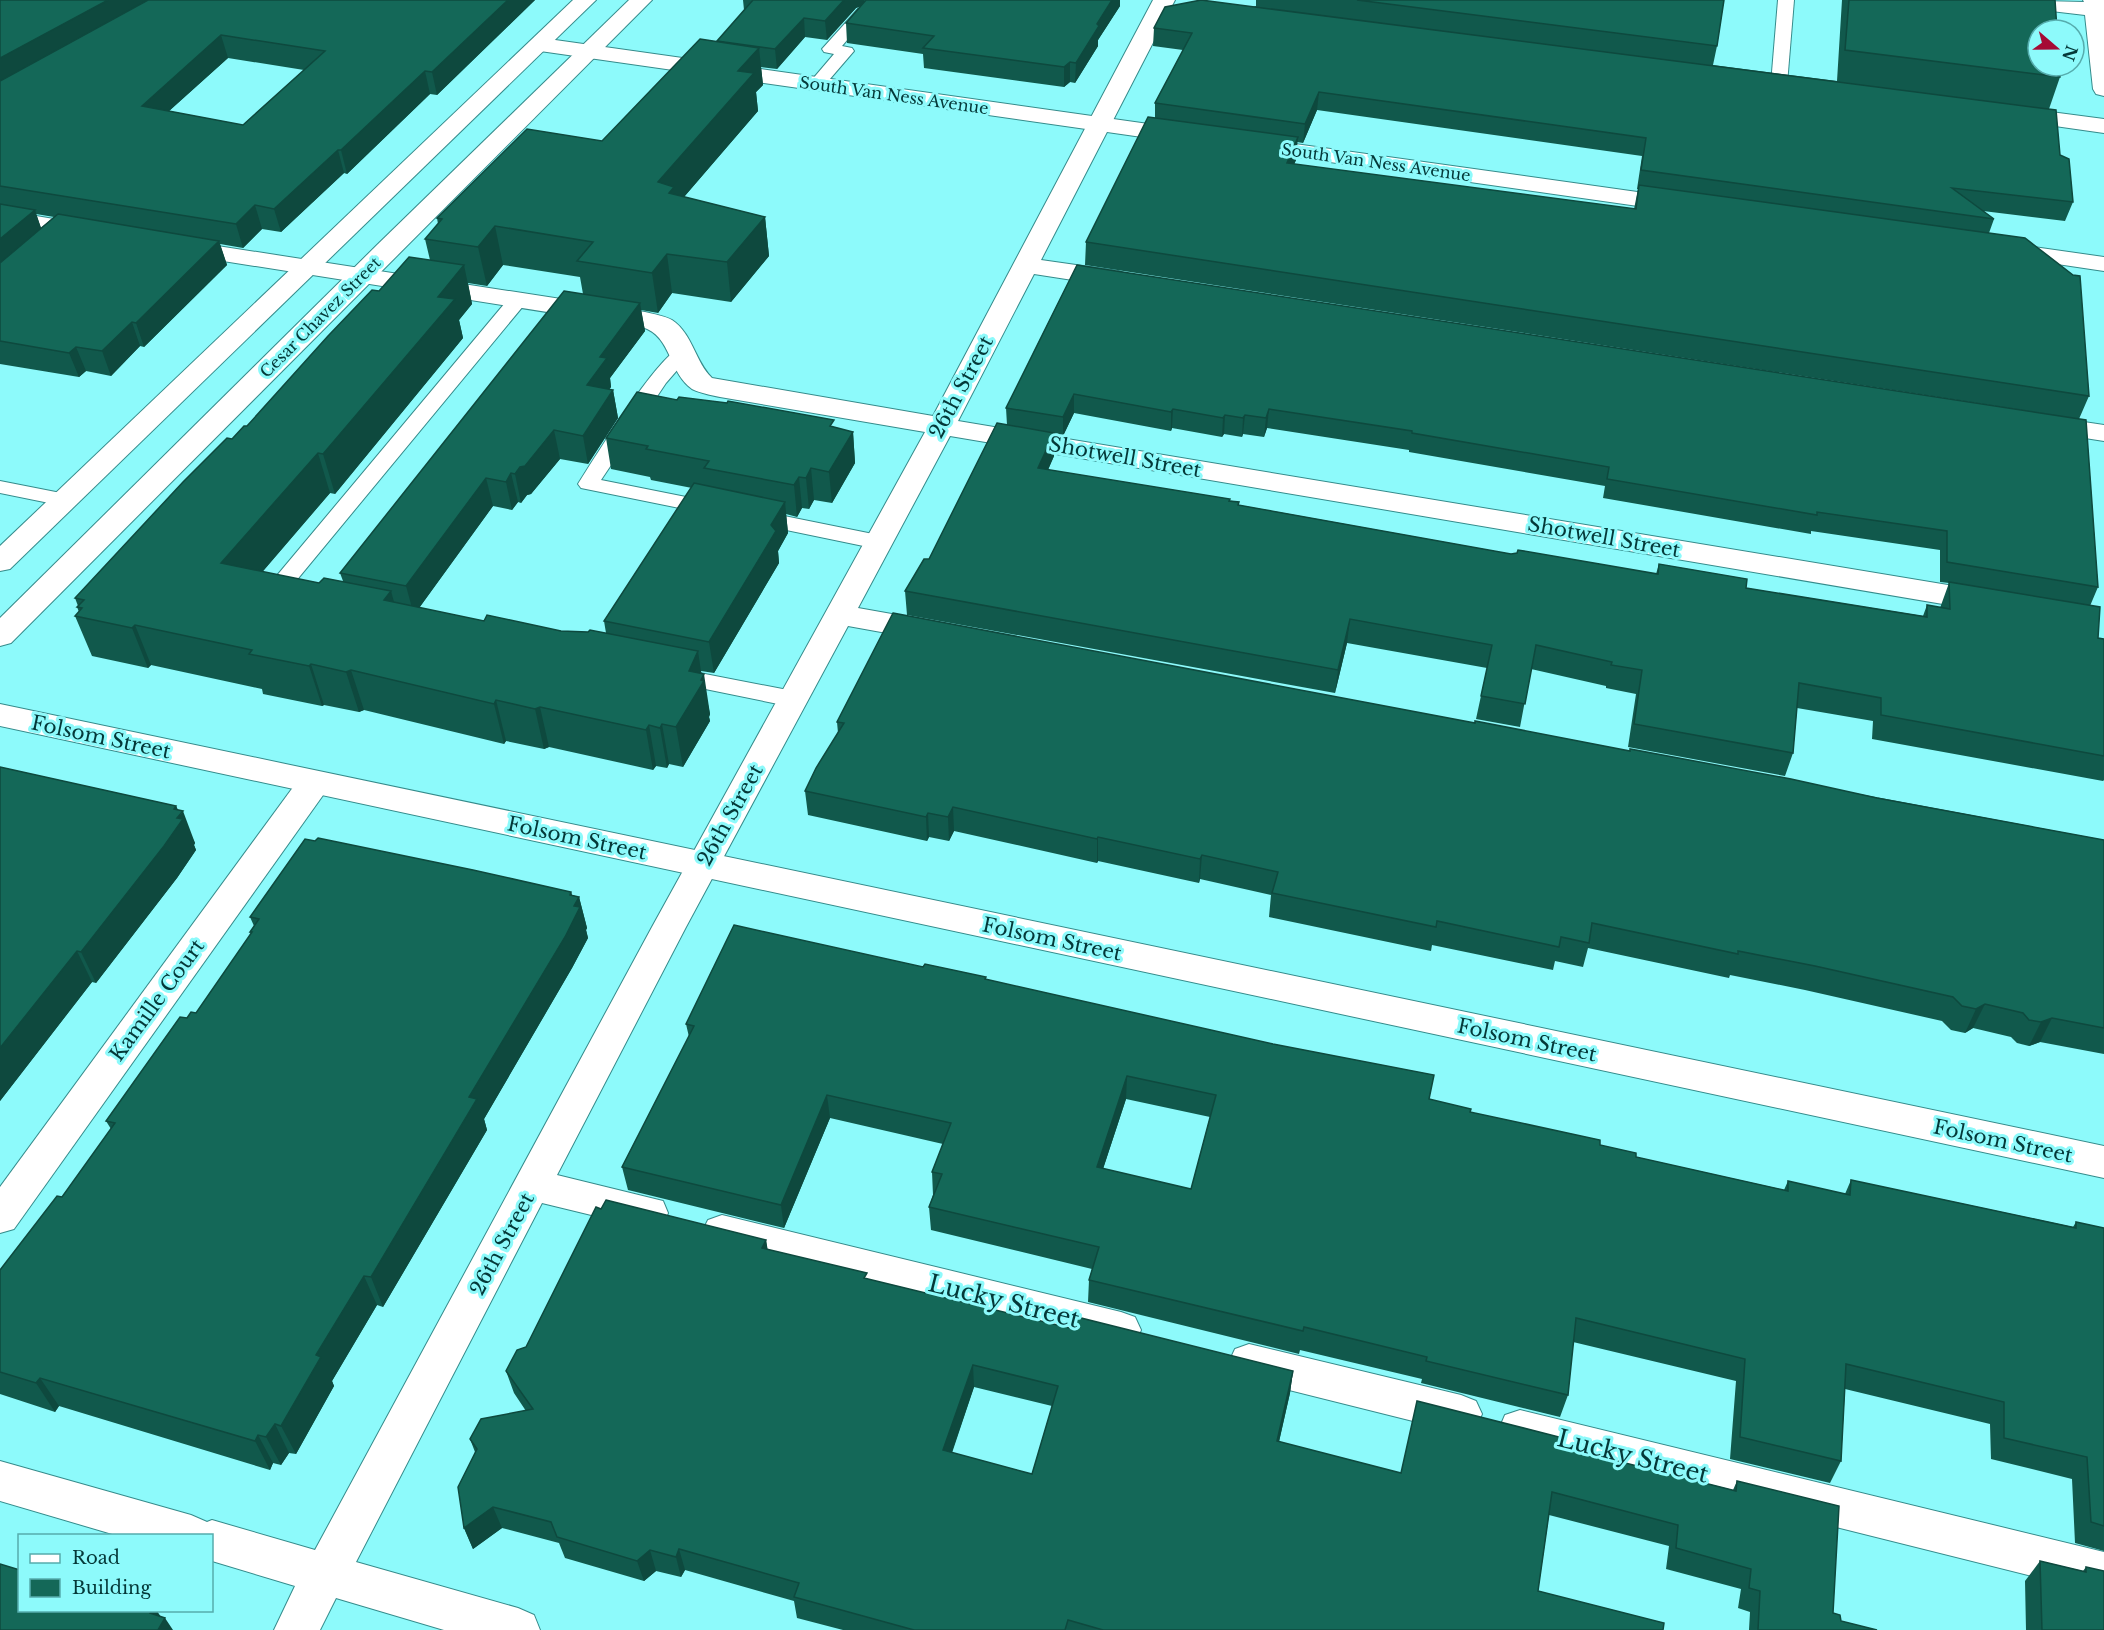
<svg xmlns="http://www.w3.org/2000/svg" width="2104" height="1630" viewBox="0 0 2104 1630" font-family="'Libre Baskerville',serif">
	<rect width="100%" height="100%" fill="#8dfafb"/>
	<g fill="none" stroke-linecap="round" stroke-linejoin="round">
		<g stroke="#358b8b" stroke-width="2">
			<g id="service">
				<path d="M1778,0H1794L1787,84L1779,89L1771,84Z"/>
				<path d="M863,7L871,12L842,46L852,48L854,51L823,87H811L809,84L811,81L834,54L824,52L822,49L858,9Z"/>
				<path d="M517,295L524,297L526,301L524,305L286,593L289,597L286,602L278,604L264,601L261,596L264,591L510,297Z"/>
				<path d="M682,347L689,349L692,353L666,383L601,480L721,504L724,509L721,514L714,515L581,488L578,484C594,459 659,353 682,347Z"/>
				<path d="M0,481L71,495L74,500L71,505L64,506L0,493Z"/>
				<path d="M754,510L878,535L885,537L889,542L885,547L878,549L747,522L744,517L747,512Z"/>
				<path d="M674,668L793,691L801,694L804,699L801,704L793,707L666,681L663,676L666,671Z"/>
			</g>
		</g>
		<g stroke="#358b8b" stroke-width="2">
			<g id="minor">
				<path d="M1153,0H1175L1041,260L1118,271L1127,274L1131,279L1127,284L1118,287L1034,274L958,421L1990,592L2001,595L2005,602L2001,609L1990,612L950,436L858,608L931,621L942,624L946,631L942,638L931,641L848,626L686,927L557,1175L663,1201L668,1213L663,1225L649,1229L542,1203L356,1562L518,1608L534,1615L540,1630H444L336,1598L320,1630H274L295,1586L212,1561V1536H119L0,1501V1461L191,1515L207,1522L212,1520L315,1550L652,927L925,432L720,397C711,395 700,393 692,389C668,372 672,336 642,327L179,254L170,252L167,247L170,242L179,240L645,312C653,314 665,316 672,320C693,334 695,362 712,378L933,416Z"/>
				<path d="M1997,0L2084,2L2083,0H2104V96L2096,94L2093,89L2085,15L2008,6L2001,4Z"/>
				<path d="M2014,107L2104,119V133L2006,119L2003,114L2006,109Z"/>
				<path d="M0,210L90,225L99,227L102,232L99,237L90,239L0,224Z"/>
				<path d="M2044,416L2104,425V441L2034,430L2030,424L2034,418Z"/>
				<path d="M314,771L326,775L330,783L326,791L14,1229L0,1233V1187L302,775Z"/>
				<path d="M722,1215L1121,1312L1135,1317L1141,1330L1135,1343L1121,1348L722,1249L708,1244L702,1232L708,1220Z"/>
				<path d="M1249,1344L1461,1395L1476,1401L1482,1414L1476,1427L1461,1433L1249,1380L1235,1375L1229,1362L1235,1349Z"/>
				<path d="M1520,1410L2104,1552V1594L1520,1448L1505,1443L1499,1429L1505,1415Z"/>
			</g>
		</g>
		<g stroke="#358b8b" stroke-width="2">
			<path id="tertiary" d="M0,704L2104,1146V1178L0,726Z"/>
		</g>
		<g stroke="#358b8b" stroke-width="2">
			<g id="secondary">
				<path d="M541,38L1184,129L1192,131L1196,136L1192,141L1184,143L533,50L530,45L533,40Z"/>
				<path d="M1253,138L1680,198L1689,200L1692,205L1689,210L1680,212L1245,150L1241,145L1245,140Z"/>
				<path d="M2005,243L2104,257V271L1996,255L1993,250L1996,245Z"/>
			</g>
		</g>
		<g stroke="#358b8b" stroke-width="2">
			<g id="primary">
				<path d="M573,0H596L10,569L0,571V546Z"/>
				<path d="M629,0H652L11,643L0,646V618L376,246Z"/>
			</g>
		</g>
		<use href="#service" fill="#fff" fill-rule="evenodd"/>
		<use href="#minor" fill="#fff" fill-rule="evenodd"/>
		<use href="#tertiary" fill="#fff" fill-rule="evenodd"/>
		<use href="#secondary" fill="#fff" fill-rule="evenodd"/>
		<use href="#primary" fill="#fff" fill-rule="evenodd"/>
	</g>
	<g fill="#11594c" fill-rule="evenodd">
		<path d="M0,0H535L437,95L430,94L347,174L344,173L281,232L262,229L243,248L220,244L227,265L144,347L140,346L111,376L86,371L79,377L0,364ZM228,58L304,70L243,125L169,111ZM36,214L54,217L41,228Z"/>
		<path d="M743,0H1120V6L1098,40V46L1075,83L1070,82L1064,87L924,68L923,54L847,43L846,23L861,6L856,8L827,40L805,37L777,69L761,67L763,85L756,92L758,111L684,197L765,217L769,256L731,302L672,293L658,313L641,310L645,331L610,378L611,387L609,389L613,390L618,418L588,464L560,459L531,494L527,495L521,503L518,502L512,510L493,506L419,608L484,621L561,631L606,633L604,621L692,488L651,480L650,477L611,469L606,438L834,427L853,432L855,463L832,503L814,500L809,509L802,508L797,517L786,514L788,533L778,551L779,563L714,673L701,671L710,714L709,717L710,721L683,767L669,764L667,768L656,766L653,770L549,747L544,749L506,741L504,744L364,710L359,712L324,705L322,706L263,694L262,689L151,665L148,668L92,656L75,616L79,612L77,607L78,606L75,598L232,439L247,426L379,291L430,260L425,239L438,224L437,218L602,141L717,42L744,10ZM503,265L580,277L583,294L340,573L343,581L319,583L262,572L330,493L335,494L463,338L459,320L472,304L468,283L487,286Z"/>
		<path d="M1256,0H1724L1717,46L1713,65L1837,81L1842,0H2055L2060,77L2049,109L2060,155L2073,202L2065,221L1983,211L1994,219L1989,233L2089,396L2079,419L1085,265L1086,242L1155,118V103L1183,50L1153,46L1154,28L1256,6ZM1317,110L1642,156L1637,189H1638L1634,209L1294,164L1296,160L1297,142L1303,143Z"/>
		<path d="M1077,265L2086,420L2098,587L2090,606L2098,638L2104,639V780L2103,781L1872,739L1873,721L1797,708L1793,753L1785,776L1628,747L1636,694L1606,688V686L1531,669L1520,727L1476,719L1487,668L1347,643L1335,693L907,615L905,591L929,559L1007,425L1006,408ZM1074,413L1171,431L1172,428L1222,437L1224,434L1242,437L1243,434L1264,437L1267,428L1409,450V452L1605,486L1603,498L1811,534V531L1940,550V582L1949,583L1940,608L1927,605L1923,616L1746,588L1659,564L1656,574L1511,554L1239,505V502L1048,470L1054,456V435L1063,436Z"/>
		<path d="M837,722L1630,751L2104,840V1054L2040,1042L2029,1046L2017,1043L2011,1037L1973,1028L1965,1033L1951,1030L1942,1021L1805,990L1730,975L1729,978L1588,948L1583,967L1555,961L1553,970L1432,945L1431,951L1269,917L1271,895L1200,879L1199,883L1098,861L1097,863L954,831L949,841L929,837L927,841L808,815L805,791L838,733Z"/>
		<path d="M0,767L176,806L195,843L194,845L196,850L177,878L96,983L92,982L0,1101Z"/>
		<path d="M571,892L572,895L579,897L587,928L586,930L588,938L572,968L484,1119L487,1130L383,1307L377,1305L332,1381L334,1386L296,1454L289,1453L281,1465L273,1463L270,1470L59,1406L55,1412L0,1394V1270L62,1197L111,1129L106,1121L187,1018L196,1013L251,934L250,932L254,926L250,917Z"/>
		<path d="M923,967L986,979L1429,1099L1470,1112L1600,1145L1636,1157L1784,1190L1788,1181L1845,1194L1851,1180L2073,1227L2076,1222L2104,1228V1551L2075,1543L2072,1479L1991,1459L1990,1424L1845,1389L1841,1461L1830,1483L1730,1459L1736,1381L1573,1342L1568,1395L1560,1417L1421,1383L1422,1379L1300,1350L1299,1354L1088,1302L1089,1280L1092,1269L931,1230L929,1207L933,1195L932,1172L943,1144L830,1118L784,1228L628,1190L622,1167L689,1037L686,1024ZM1126,1099L1210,1117L1191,1189L1103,1169Z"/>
		<path d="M766,1240L767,1249L868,1279L1074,1329L1293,1371L1290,1393L1279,1442L1401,1473L1562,1447L1733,1490L1737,1481L1833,1613L1841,1621L1877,1630H1749L1750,1612L1738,1608L1741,1589L1666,1569L1669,1546L1549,1515L1538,1591L1663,1630H843L797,1618L794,1601L685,1570L681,1577L656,1571L644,1581L565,1558L559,1543L502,1528L473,1549L464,1528L475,1452L470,1439L526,1411L514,1393L506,1371L526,1347ZM974,1387L1052,1406L1032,1474L952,1453Z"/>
		<path d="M2040,1561L2083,1571L2086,1567L2104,1630H2026L2025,1581Z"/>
	</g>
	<g fill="#0e493e">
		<path d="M108,0H155L0,85V58Z"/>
		<path d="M508,0H535L437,95L432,72Z"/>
		<path d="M844,0H864V5L856,8L827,40L825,21Z"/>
		<path d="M1112,0H1120V6L1098,40V46L1075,83L1076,63L1097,24Z"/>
		<path d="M804,18L805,37L777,69L775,49Z"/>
		<path d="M221,35L228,58L149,129L142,106Z"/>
		<path d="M759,48L763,85L756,92L758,111L677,205L658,182L738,71Z"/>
		<path d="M1070,62V82L1064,87V67Z"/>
		<path d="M425,71L430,94L347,174L341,150Z"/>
		<path d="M1319,92L1317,110L1303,143L1305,124Z"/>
		<path d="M1298,137L1296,160L1285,185L1287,163Z"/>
		<path d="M338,150L344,173L281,232L274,209Z"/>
		<path d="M255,205L262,229L243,248L236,224Z"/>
		<path d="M35,210L43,234L0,271V239Z"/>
		<path d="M765,217L769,256L731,302L727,262Z"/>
		<path d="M495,226L503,265L487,286L478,247Z"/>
		<path d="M219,241L227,265L144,347L136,323Z"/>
		<path d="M667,254L672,293L658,313L652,273Z"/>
		<path d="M464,265L472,304L459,320L463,338L335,494L323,454L438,297Z"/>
		<path d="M640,303L645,331L610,378L611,387L592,414L587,385L600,357Z"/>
		<path d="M132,322L140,346L111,376L102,351Z"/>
		<path d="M76,347L86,371L79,377L69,353Z"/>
		<path d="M613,390L618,418L588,464L583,436Z"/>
		<path d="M1074,394V413L1063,436V417Z"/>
		<path d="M1173,409L1172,428L1171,431V412Z"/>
		<path d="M1269,409L1267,428L1264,437L1266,418Z"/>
		<path d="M1225,415L1224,434L1222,437L1223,418Z"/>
		<path d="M1245,415L1243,434L1242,437L1243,418Z"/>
		<path d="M554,430L560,459L531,494L527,495L521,503L515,474Z"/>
		<path d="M853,432L855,463L832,503L829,472Z"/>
		<path d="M1054,433V456L1038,492V468Z"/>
		<path d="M318,453L330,493L235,604L221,563Z"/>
		<path d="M811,468L814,500L809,509L806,478Z"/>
		<path d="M511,473L518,502L512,510L506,482Z"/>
		<path d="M799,477L802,508L797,517L794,485Z"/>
		<path d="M486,478L493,506L414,615L406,586Z"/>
		<path d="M785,502L788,533L778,551L779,563L714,673L709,642L771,525Z"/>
		<path d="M391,591L402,631L384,600Z"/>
		<path d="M1350,619L1347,643L1335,693L1338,670Z"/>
		<path d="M135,625L151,665L148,668L132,628Z"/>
		<path d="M698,651L702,678L704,674L710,714L709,717L710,721L683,767L676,727L689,671Z"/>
		<path d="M311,664L324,705L322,706L309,666Z"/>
		<path d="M351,670L364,710L359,712L346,672Z"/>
		<path d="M496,700L506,741L504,744L494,704Z"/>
		<path d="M540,707L549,747L544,749L535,709Z"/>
		<path d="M662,724L669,764L667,768L660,728Z"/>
		<path d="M649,725L656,766L653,770L646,730Z"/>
		<path d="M176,806L180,815L183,811L195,843L194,845L196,850L177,878L96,983L81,952Z"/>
		<path d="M953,807L954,831L949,841L948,817Z"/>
		<path d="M928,813L929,837L927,841L926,817Z"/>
		<path d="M1098,837V861L1097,863V839Z"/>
		<path d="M1202,855L1200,879L1199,883L1200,859Z"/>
		<path d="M571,892L574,906L579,897L587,928L586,930L588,938L572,968L484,1119L487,1130L383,1307L371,1277L469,1097Z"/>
		<path d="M77,951L92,982L0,1101V1048Z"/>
		<path d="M1985,1004L1973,1028L1965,1033L1976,1009Z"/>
		<path d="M2052,1018L2040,1042L2029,1046L2041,1022Z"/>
		<path d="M1127,1076L1126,1099L1096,1190L1097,1167Z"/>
		<path d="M827,1095L830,1118L784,1228L781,1205Z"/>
		<path d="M766,1240L770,1262L762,1248Z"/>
		<path d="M364,1276L377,1305L332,1381L334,1386L296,1454L281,1426L316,1355Z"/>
		<path d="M973,1365L974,1387L945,1472L943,1450Z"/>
		<path d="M1293,1371L1290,1393L1274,1463L1277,1441Z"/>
		<path d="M40,1378L59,1406L55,1412L36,1383Z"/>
		<path d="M275,1424L289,1453L281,1465L266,1437Z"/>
		<path d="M258,1435L273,1463L270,1470L255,1441Z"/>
		<path d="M493,1507L502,1528L473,1549L464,1528Z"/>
		<path d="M679,1549L685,1570L681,1577L676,1557Z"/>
		<path d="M650,1550L656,1571L644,1581L637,1561Z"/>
		<path d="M151,1611H157L163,1620L165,1618L173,1630H158L150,1613Z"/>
	</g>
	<g fill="#146858" stroke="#0e493e" stroke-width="1.5" fill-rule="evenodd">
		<path d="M0,0H108L0,58Z"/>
		<path d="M148,0H508L432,72L425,71L341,150H338L274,209L255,205L236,224L0,186V81ZM221,35L325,51L243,125L142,106Z"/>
		<path d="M753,0H844L825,21L804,18L775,49L717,41Z"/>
		<path d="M866,0H1112L1097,24L1099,26L1076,63L1070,62L1064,67L923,48L934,36L846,23Z"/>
		<path d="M1201,0L2056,110L2060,155L2069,159L2073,202L1952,188L1994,219L1641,170L1646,138L1319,92L1305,124L1155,103L1192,33L1154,28L1165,7Z"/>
		<path d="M1357,0H1724L1717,46Z"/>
		<path d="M1849,0H2055L2057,30H2038V66H2059L2060,77L1845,50Z"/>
		<path d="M700,39L759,48L738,71L754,73L658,182L674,187L669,193L765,217L727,262L667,254L652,273L577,261L593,242L495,226L478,247L425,239L442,219L437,218L527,129L602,141Z"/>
		<path d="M1148,117L1298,137L1287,163L1636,209L1639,185L2025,238L2073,275L2080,276L2089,396L1086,242Z"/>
		<path d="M0,204L35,210L0,239Z"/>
		<path d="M58,214L219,241L136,323L132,322L102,351L76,347L69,353L0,341V263Z"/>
		<path d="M409,257L464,265L438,297L455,299L323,454L318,453L221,563L319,583L324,578L391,591L384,600L484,621L487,615L561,631L588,632L590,630L698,651L689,671L704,674L701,680L704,681L676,727L662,724L660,728L649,725L646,730L540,707L535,709L496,700L494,704L351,670L346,672L311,664L309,666L249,654L252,650L135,625L132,628L75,616L82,608L77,607L84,600L75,598L183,482L227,438L232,439L244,426H247L328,336L372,290L379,291Z"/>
		<path d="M1077,265L2086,420L2098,587L1947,562V531L1817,512V515L1607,479L1609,467L1412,433V431L1269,409L1266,418L1245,415L1243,418L1225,415L1223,418L1173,409L1171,412L1074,394L1063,417L1006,408Z"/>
		<path d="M564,291L640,303L600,357L607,358L587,385L613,390L583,436L554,430L525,466L520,467L515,474L511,473L506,482L486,478L406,586L340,573Z"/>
		<path d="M637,392L677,400L679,397L727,403L728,401L834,420L830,426L853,432L829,472L811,468L806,478L799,477L794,485L704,468L709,461L646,449L648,446L606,438Z"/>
		<path d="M997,423L1054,433L1038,468L1230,499L1229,501L1239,502L1238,505L1511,554L1517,553L1518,550L1658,574L1659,564L1747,579L1746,588L1927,617V605L1950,609L1949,582L2100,607L2098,638L2104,639V756L1881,715V698L1799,683L1793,753L1634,724L1642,670L1611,665L1612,662L1536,645L1525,704L1481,696L1492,645L1350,619L1338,670L905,591L924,559H929Z"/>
		<path d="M694,483L785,502L771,525L776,531L709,642L604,621Z"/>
		<path d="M893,613L1475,723V721L1630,751V749L1791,779L1877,798L2104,840V1028L2052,1018L2041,1022L2029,1020L2023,1013L1985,1004L1976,1009L1962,1006L1953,997L1815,966L1738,951V954L1592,923L1589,943L1561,937L1559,947L1437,921L1436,927L1272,893L1278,872L1202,855L1200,859L1098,837L1097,839L953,807L948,817L928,813L926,817L805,791L816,768L844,723L837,722Z"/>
		<path d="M0,767L176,806L174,809L183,811L177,818L183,819L164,846L81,952L77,951L0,1048Z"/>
		<path d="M318,838L473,870L571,892L570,895L579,897L574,906L580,907L565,937L469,1097L477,1099L371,1277L364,1276L316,1355L321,1357L281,1426L275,1424L266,1437L258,1435L255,1441L40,1378L36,1383L0,1372V1270L57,1196L62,1197L115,1123L106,1121L180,1017L187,1018L191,1012L196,1013L252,932H250L259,919L250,917L305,839L315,841Z"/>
		<path d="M734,925L923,967L925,964L986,977L985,979L1273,1044L1434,1075L1429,1099L1471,1109L1470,1112L1600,1140V1145L1636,1153V1157L1788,1191V1181L1850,1195L1851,1180L2076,1228V1222L2104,1228V1526L2091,1522L2087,1457L2004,1438V1402L1846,1364L1841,1461L1740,1437L1745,1359L1576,1318L1568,1395L1426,1361L1427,1357L1304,1327L1303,1331L1089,1280L1099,1247L929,1207L942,1174L932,1172L951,1123L827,1095L781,1205L622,1167L694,1026L686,1024ZM1127,1076L1216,1095L1191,1189L1097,1167Z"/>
		<path d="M606,1200L766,1240L762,1248L867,1273L864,1278L1074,1329L1077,1317L1293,1371L1277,1441L1401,1473L1417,1401L1563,1438L1562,1447L1736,1491L1737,1481L1839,1506L1833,1613L1840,1615L1841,1621L1877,1630H1758L1760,1591L1749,1588L1751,1569L1676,1548L1678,1525L1552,1492L1538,1591L1664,1623L1663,1630H1103L1068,1620L1065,1630H914L794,1597L799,1583L679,1549L676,1557L650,1550L637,1561L557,1537L551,1522L493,1507L464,1528L458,1487L477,1449L470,1439L481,1419L533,1409L506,1371L517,1350L526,1347L596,1207L601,1209ZM973,1365L1058,1386L1032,1474L943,1450Z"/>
		<path d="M2040,1561L2086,1572V1567L2104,1571V1630H2042Z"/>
		<path d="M0,1564L20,1570V1611H151L150,1613L165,1618L158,1630H0Z"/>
	</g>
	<g text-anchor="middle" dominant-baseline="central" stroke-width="6" stroke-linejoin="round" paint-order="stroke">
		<g font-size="16" fill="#043838" stroke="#8dfafb">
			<text transform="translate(894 95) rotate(8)">South Van Ness Avenue</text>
			<text transform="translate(1376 162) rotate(8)">South Van Ness Avenue</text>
			<text transform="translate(320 317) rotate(-45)">Cesar Chavez Street</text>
		</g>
		<g font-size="20" fill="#043838" stroke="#8dfafb">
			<text transform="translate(961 387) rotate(-62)">26th Street</text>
			<text transform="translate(1125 457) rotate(10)">Shotwell Street</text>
			<text transform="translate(1604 537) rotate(10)">Shotwell Street</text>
			<text transform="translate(101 737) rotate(12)">Folsom Street</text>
			<text transform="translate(730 815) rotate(-61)">26th Street</text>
			<text transform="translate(577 838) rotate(12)">Folsom Street</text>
			<text transform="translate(1052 939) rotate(12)">Folsom Street</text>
			<text transform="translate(157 1000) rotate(-54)">Kamille Court</text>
			<text transform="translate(1527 1040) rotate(12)">Folsom Street</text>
			<text transform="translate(2003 1141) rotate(12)">Folsom Street</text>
			<text transform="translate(502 1244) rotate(-62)">26th Street</text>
		</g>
		<g font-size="24" fill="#043838" stroke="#8dfafb">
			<text transform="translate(1004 1301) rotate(14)">Lucky Street</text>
			<text transform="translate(1633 1456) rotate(14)">Lucky Street</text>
		</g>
	</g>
	<rect x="18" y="1534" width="195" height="78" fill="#8dfafb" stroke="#56acad" stroke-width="1.5"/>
	<rect x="30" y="1554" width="30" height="9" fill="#ffffff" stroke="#56acad" stroke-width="1.5"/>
	<text x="72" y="1564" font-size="18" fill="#043838">Road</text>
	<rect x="30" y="1579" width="30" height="18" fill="#146858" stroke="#56acad" stroke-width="1.5"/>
	<text x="72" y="1594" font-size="18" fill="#043838">Building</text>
	<g transform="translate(2056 48) rotate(110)"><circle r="28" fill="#8dfafb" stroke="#56acad" stroke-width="1.5"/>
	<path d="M0-4.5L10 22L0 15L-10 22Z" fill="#a50a35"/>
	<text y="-9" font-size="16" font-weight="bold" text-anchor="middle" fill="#043838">N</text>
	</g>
</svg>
